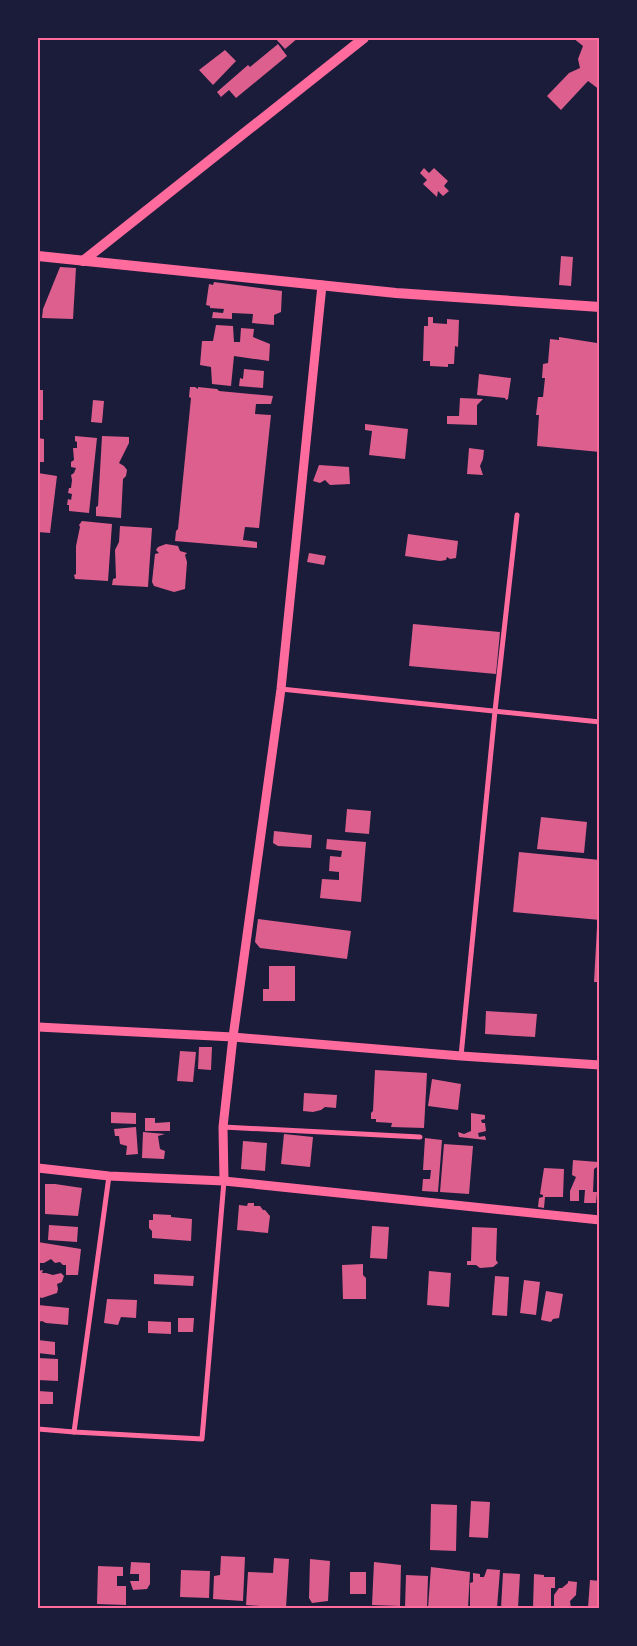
<svg xmlns="http://www.w3.org/2000/svg" width="637" height="1646" viewBox="0 0 637 1646" font-family="Barlow,sans-serif">
	<rect width="100%" height="100%" fill="#1b1b3a"/>
	<g fill="#dd5f8e">
		<path d="M275,38H298L285,49Z"/>
		<path d="M573,38H600V90L588,81L561,110L547,96L569,73L580,68L578,59L583,46Z"/>
		<path d="M278,44L287,56L236,98L229,90L221,97L217,92L248,65L250,67Z"/>
		<path d="M225,50L236,61L213,85L199,70Z"/>
		<path d="M424,168L429,173L434,168L448,181L444,186L449,191L443,196L438,191L437,197L423,184L427,180L420,173Z"/>
		<path d="M561,256L573,257L571,286L559,285Z"/>
		<path d="M60,267L76,268L73,319L42,318L43,309Z"/>
		<path d="M214,282L282,291L281,312L274,315V325L252,323L253,314L232,313V319L212,318L213,312L223,313L224,309L210,308V306L206,305L209,284L213,285Z"/>
		<path d="M428,317H433V323L447,324V319L459,320L458,347L455,346L454,364H448V367L430,366V361H423L424,326H428Z"/>
		<path d="M216,325L233,326L234,342H240L241,328L254,329L253,337L270,344L269,361L234,356L231,386L212,384L211,367L200,365L202,341H213Z"/>
		<path d="M559,337L597,343L598,340H600V452L537,446L539,415H536L538,397H543L545,378H542L543,364L548,363L550,339L559,340Z"/>
		<path d="M244,369L264,371L263,388L239,386L240,378L243,379Z"/>
		<path d="M479,374L511,378L508,399L506,400L505,398L477,395Z"/>
		<path d="M190,387H195L198,389V387L217,389L219,391L273,396L271,404H256L255,414L271,415L259,528L245,527L243,540L257,542V548L175,541L176,531L178,529L191,398L189,397Z"/>
		<rect x="38" y="390" width="5" height="30"/>
		<path d="M460,398L483,399L477,405V425L447,424V416H459Z"/>
		<path d="M93,400L104,401L102,423L91,422Z"/>
		<path d="M365,424L408,429L405,459L369,455L372,431L365,430Z"/>
		<path d="M75,436L97,438L89,513L69,511V505H67L68,499L71,500L72,494L68,493L69,488H71L72,480L71,475L74,473L76,468L71,467V462L74,460L73,448H77V442L75,441Z"/>
		<path d="M102,436L129,437V443L119,463L124,466L127,470L126,476L123,479L121,518L96,516V507L98,506Z"/>
		<path d="M38,438L44,439V462H38Z"/>
		<path d="M469,448L484,450L483,459L480,466L483,475L467,474Z"/>
		<path d="M319,465L349,467L350,484L330,485L325,480L320,483L313,481Z"/>
		<path d="M38,473L57,476L50,533L38,532Z"/>
		<path d="M82,521L112,524L108,581L75,579L74,575L76,574V546L80,527L79,525Z"/>
		<path d="M120,526L152,528L148,587L112,585L113,579L116,578L115,550L119,542Z"/>
		<path d="M408,534L458,541L456,558L450,559L447,557L446,560L440,561L405,556Z"/>
		<path d="M166,544L178,546L180,551L187,553L185,555L187,562L185,589L174,592L154,586L152,582L155,554L159,553L156,550L158,547Z"/>
		<path d="M309,553L326,556L324,565L307,562Z"/>
		<path d="M413,624L500,632L496,674L409,666Z"/>
		<path d="M347,809L371,811L369,834L345,832Z"/>
		<path d="M541,817L587,822L584,853L537,849Z"/>
		<path d="M274,831L312,835L311,848L278,846L273,843Z"/>
		<path d="M327,839L366,842L361,902L320,898L322,879L339,880V872L329,871L330,856L341,857L342,851L326,849Z"/>
		<path d="M519,852L600,860V920L513,912Z"/>
		<path d="M258,919L351,931L347,959L260,948L255,942Z"/>
		<path d="M597,927H600V982H594Z"/>
		<path d="M269,966H295V1001H263V989H269Z"/>
		<path d="M486,1011L537,1014L535,1037L485,1034Z"/>
		<path d="M199,1047H212L211,1070L198,1069Z"/>
		<path d="M180,1051L196,1052L193,1082L177,1081Z"/>
		<path d="M375,1070L427,1073L424,1128L391,1127L392,1123L376,1122V1119H371V1113L373,1111Z"/>
		<path d="M432,1079L461,1084L458,1110L428,1106Z"/>
		<path d="M304,1093L337,1095L336,1108L325,1107L321,1110L313,1112L303,1111Z"/>
		<path d="M111,1112L136,1113V1124L111,1123Z"/>
		<path d="M471,1113L485,1115V1119L481,1120L482,1123H485L486,1131L478,1133L479,1137L485,1136L486,1140L459,1137L458,1132L464,1134L471,1131Z"/>
		<path d="M145,1118H155V1123L170,1122V1131H145Z"/>
		<path d="M136,1127L138,1154L126,1155L127,1146L120,1144L119,1136H115L114,1129Z"/>
		<path d="M143,1132L165,1134L158,1136L160,1149L165,1151L164,1159L142,1158Z"/>
		<path d="M284,1134L313,1137L310,1167L281,1164Z"/>
		<path d="M425,1138L442,1140L438,1192L422,1191L423,1179H430L431,1170H423Z"/>
		<path d="M243,1141L267,1143L265,1171L241,1169Z"/>
		<path d="M444,1144L473,1146L469,1194L440,1192Z"/>
		<path d="M573,1160L598,1162L597,1167L594,1169L593,1192H597L596,1203H584L585,1190H579V1201H570V1191L576,1177L572,1175Z"/>
		<path d="M544,1168L564,1169L563,1197H545L544,1208L538,1207L539,1198L543,1197V1195L540,1194Z"/>
		<path d="M45,1184H55L82,1188L78,1216L45,1214Z"/>
		<path d="M248,1203H254V1206H260L263,1210H265L270,1216L268,1233L237,1230L239,1205L247,1206Z"/>
		<path d="M153,1214L171,1215V1217L192,1219L191,1241L152,1238V1231L149,1228V1220H153Z"/>
		<path d="M49,1225L78,1227L77,1242L48,1240Z"/>
		<path d="M372,1226L389,1227L387,1259L370,1258Z"/>
		<path d="M472,1227L497,1228L496,1260L498,1263L493,1267L480,1268L476,1265H467V1261H471Z"/>
		<path d="M38,1242L81,1249L78,1275H66V1265H63L60,1262L55,1263L51,1259L44,1263H38Z"/>
		<path d="M363,1264V1275L366,1278V1299H343L342,1265Z"/>
		<path d="M43,1270L42,1273H46L53,1275L61,1273L64,1276L62,1282L57,1284L58,1289L57,1293L42,1298L38,1297V1271Z"/>
		<path d="M429,1271L451,1273L449,1307L427,1305Z"/>
		<path d="M154,1274L194,1276L193,1286L154,1284Z"/>
		<path d="M495,1276L509,1277L507,1316L492,1315Z"/>
		<path d="M524,1280L540,1282L536,1315L520,1313Z"/>
		<path d="M546,1291L563,1294L559,1318L553,1319L551,1322L541,1320Z"/>
		<path d="M107,1299L137,1300L136,1318L121,1317L118,1325L104,1323Z"/>
		<path d="M38,1305L69,1308L68,1325L46,1323L42,1321L38,1322Z"/>
		<path d="M178,1318H194L193,1332H178Z"/>
		<path d="M148,1321L171,1322V1334L148,1333Z"/>
		<path d="M38,1340L55,1342V1355L38,1353Z"/>
		<path d="M38,1358L58,1359V1381L38,1380Z"/>
		<path d="M38,1391L53,1392V1404H38Z"/>
		<path d="M471,1501L490,1502L488,1538L469,1537Z"/>
		<path d="M431,1504L457,1505L456,1551L430,1550Z"/>
		<path d="M221,1556L245,1557L243,1601L213,1599L214,1576L220,1575Z"/>
		<path d="M274,1558L289,1559L286,1608L246,1605L248,1572L273,1573Z"/>
		<path d="M310,1559L330,1561L328,1601L312,1603L309,1598Z"/>
		<path d="M131,1562L150,1563V1584L147,1589L133,1590L130,1581H139V1574H130Z"/>
		<path d="M374,1562L401,1565L400,1606L372,1605Z"/>
		<path d="M98,1566L123,1567V1576H117V1586H126V1605L97,1604Z"/>
		<path d="M431,1567L470,1572L468,1608H428Z"/>
		<path d="M487,1569L500,1570L497,1608H470V1583L473,1582V1573L480,1574V1577H484Z"/>
		<path d="M181,1570L210,1571L209,1598L180,1597Z"/>
		<rect x="350" y="1572" width="16" height="22"/>
		<path d="M503,1573L520,1574L518,1608H501Z"/>
		<path d="M534,1574L544,1575V1577H555V1588H551V1608H533Z"/>
		<path d="M406,1575L428,1576L427,1608H405Z"/>
		<path d="M590,1580L600,1581V1608H588Z"/>
		<path d="M568,1581L577,1582L576,1595L570,1601L571,1608H554V1595L559,1588H562L568,1583Z"/>
	</g>
	<g fill="none" stroke-linecap="round" stroke-linejoin="round">
		<g stroke="#ff6b9d" stroke-width="5">
			<path d="M281,689L600,722"/>
			<path d="M461,1056L495,711L517,515"/>
			<path d="M223,1127L420,1137"/>
			<path d="M109,1176L74,1432L202,1439L224,1181"/>
			<path d="M38,1429L74,1432"/>
		</g>
		<g stroke="#ff6b9d" stroke-width="9">
			<path d="M38,1027L233,1037L461,1056L600,1065"/>
			<path d="M38,1168L109,1176L224,1181L600,1220"/>
			<path d="M224,1181L223,1127L233,1037L281,689L322,285"/>
		</g>
		<g stroke="#ff6b9d" stroke-width="10">
			<path d="M38,256L396,293L600,307"/>
			<path d="M83,261L364,38"/>
		</g>
	</g>
	<rect width="637" height="1646" fill="none" stroke="#1b1b3a" stroke-width="78"/>
	<rect x="39" y="39" width="559" height="1568" fill="none" stroke="#ff6b9d" stroke-width="2"/>
</svg>
